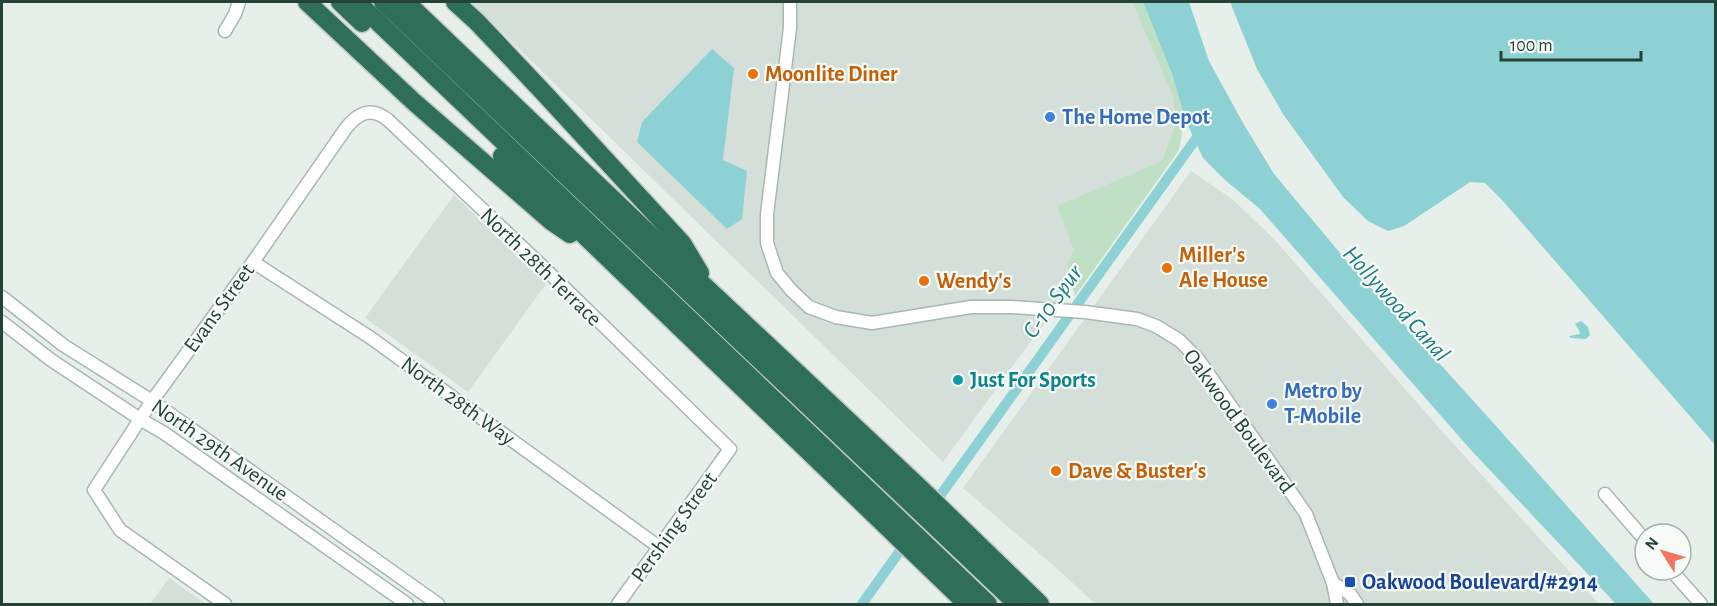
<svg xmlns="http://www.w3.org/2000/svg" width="1717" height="606" viewBox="0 0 1717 606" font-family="'Alegreya Sans',sans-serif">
	<rect width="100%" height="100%" fill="#e6efea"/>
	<g fill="#d4dfd9">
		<path d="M471,2H1132L1173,97L1175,125L1162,161L943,462Z"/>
		<path d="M1191,171L1232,199L1274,239L1440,429L1599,604H1095L1061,572L963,488Z"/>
		<path d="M454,195L546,284L468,392L365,318Z"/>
		<path d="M169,578L206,604H150Z"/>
	</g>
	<path fill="#bfe0c4" d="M1132,2H1143L1172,74L1185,117L1179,150L1075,296L1067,264L1074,250L1057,206L1162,161L1175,125L1173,97Z"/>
	<g fill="#8ed1d4">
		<path d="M1143,2H1189L1209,61L1243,123L1274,174L1345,259L1497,427L1654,604H1616L1470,449L1260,209L1225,180L1203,158L1186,121L1172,74Z"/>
		<path d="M1230,2H1490L1493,3L1501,2H1715V445L1502,200L1485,183L1470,182L1404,226L1388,231L1368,221L1343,197L1283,114L1257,69Z"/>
		<path d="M712,49L734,68L723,160L747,171L742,219L727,229L637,142L642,122Z"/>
		<path d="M1581,321L1588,327L1590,335L1586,339L1571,338L1569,336L1580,334L1579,330L1575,324Z"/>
	</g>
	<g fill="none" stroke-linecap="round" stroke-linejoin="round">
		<g stroke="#8ed1d4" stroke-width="10">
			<path d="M932,507L1203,129"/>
			<path d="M862,604L907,541"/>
		</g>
		<g stroke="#a8b8b0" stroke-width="15">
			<g id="minor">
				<path d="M790,2V28L767,214V243L777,273L791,290L809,307L836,317L872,323L971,307H1012L1085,312L1137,319L1156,326L1179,340L1198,359L1306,514L1333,583L1337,604"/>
				<path d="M225,31L235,14L239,2"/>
				<path d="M253,262L371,338L659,547"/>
				<path d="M2,297L63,345L152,401L438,604"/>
				<path d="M2,322L51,360L140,419L164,433L407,604"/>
				<path d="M1605,494L1645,540"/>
				<path d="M1671,570L1701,604"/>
				<path d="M1333,583L1350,594L1357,604"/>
				<path d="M225,604L120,530L94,490L152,401L253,262L346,128C358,113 371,106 388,120L539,263L730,449L618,604"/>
			</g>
		</g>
		<g stroke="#c2cac7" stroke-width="21">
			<g id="highway">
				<path d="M307,2L414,102L551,221L570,234"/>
				<path d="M340,2L362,23"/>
				<path d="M357,2L988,604"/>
				<path d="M383,2L1017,604"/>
				<path d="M406,2L665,249L918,486L1040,604"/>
				<path d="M455,2L477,22L544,93L682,243L700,273"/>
				<path d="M502,156L967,604"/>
			</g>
		</g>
		<use href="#minor" stroke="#fff" stroke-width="12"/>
		<use href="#highway" stroke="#2f6f5a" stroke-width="18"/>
	</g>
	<g fill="#e8710a" stroke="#f7fbf8" stroke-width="2">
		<circle cx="753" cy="74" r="6"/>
		<circle cx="1167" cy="268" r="6"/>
		<circle cx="924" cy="281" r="6"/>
		<circle cx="1056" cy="471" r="6"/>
	</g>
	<g fill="#3f7fe0" stroke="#f7fbf8" stroke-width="2">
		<circle cx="1050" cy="117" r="6"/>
		<circle cx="1272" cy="404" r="6"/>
	</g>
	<circle fill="#0f9aa8" stroke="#f7fbf8" stroke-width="2" cx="958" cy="380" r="6"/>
	<rect fill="#1a4fb4" stroke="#f7fbf8" stroke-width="2" x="1344" y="576" width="12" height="12" rx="3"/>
	<g text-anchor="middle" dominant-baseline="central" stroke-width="4.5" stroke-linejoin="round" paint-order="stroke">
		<g font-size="22" font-weight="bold" fill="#c56008" stroke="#f7fbf8" text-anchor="start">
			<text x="765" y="74">Moonlite Diner</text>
			<text x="1179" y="255">Miller's<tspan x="1179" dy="25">Ale House</tspan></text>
			<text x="936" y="281">Wendy's</text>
			<text x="1068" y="471">Dave &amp; Buster's</text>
		</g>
		<g font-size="22" font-weight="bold" fill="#366cbe" stroke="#f7fbf8" text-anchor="start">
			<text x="1062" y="117">The Home Depot</text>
			<text x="1284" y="391">Metro by<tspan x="1284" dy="25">T-Mobile</tspan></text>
		</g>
		<g font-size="22" fill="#244236" stroke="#f7fbf8">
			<text transform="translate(541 267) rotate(44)">North 28th Terrace</text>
			<text transform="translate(219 308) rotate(-54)">Evans Street</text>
			<text transform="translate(458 401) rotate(36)">North 28th Way</text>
			<text transform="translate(1239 421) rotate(54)">Oakwood Boulevard</text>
			<text transform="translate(220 450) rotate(35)">North 29th Avenue</text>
			<text transform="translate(674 527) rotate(-54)">Pershing Street</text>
		</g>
		<g font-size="22" font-weight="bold" fill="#0d838f" stroke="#f7fbf8" text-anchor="start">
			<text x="970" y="380">Just For Sports</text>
		</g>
		<g font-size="22" font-weight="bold" fill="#164399" stroke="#f7fbf8" text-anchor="start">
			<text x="1362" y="582">Oakwood Boulevard/#2914</text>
		</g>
		<g font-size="24" font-style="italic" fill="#1c7b80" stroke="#f7fbf8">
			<text transform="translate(1053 302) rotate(-54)">C-10 Spur</text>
			<text transform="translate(1396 304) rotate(48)">Hollywood Canal</text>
		</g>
	</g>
	<rect width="1717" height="606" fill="none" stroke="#244236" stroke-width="6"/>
	<g transform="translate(1663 552) rotate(307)"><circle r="28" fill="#f7fbf8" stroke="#a3b1aa" stroke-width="1.5"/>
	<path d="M0-4.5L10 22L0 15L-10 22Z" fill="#f37260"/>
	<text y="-9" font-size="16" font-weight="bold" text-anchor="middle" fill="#244236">N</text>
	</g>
	<path d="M1501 51v9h140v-9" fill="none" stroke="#244236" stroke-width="3"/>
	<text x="1510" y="51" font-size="18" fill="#244236" stroke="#f7fbf8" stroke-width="4.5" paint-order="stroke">100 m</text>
</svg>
